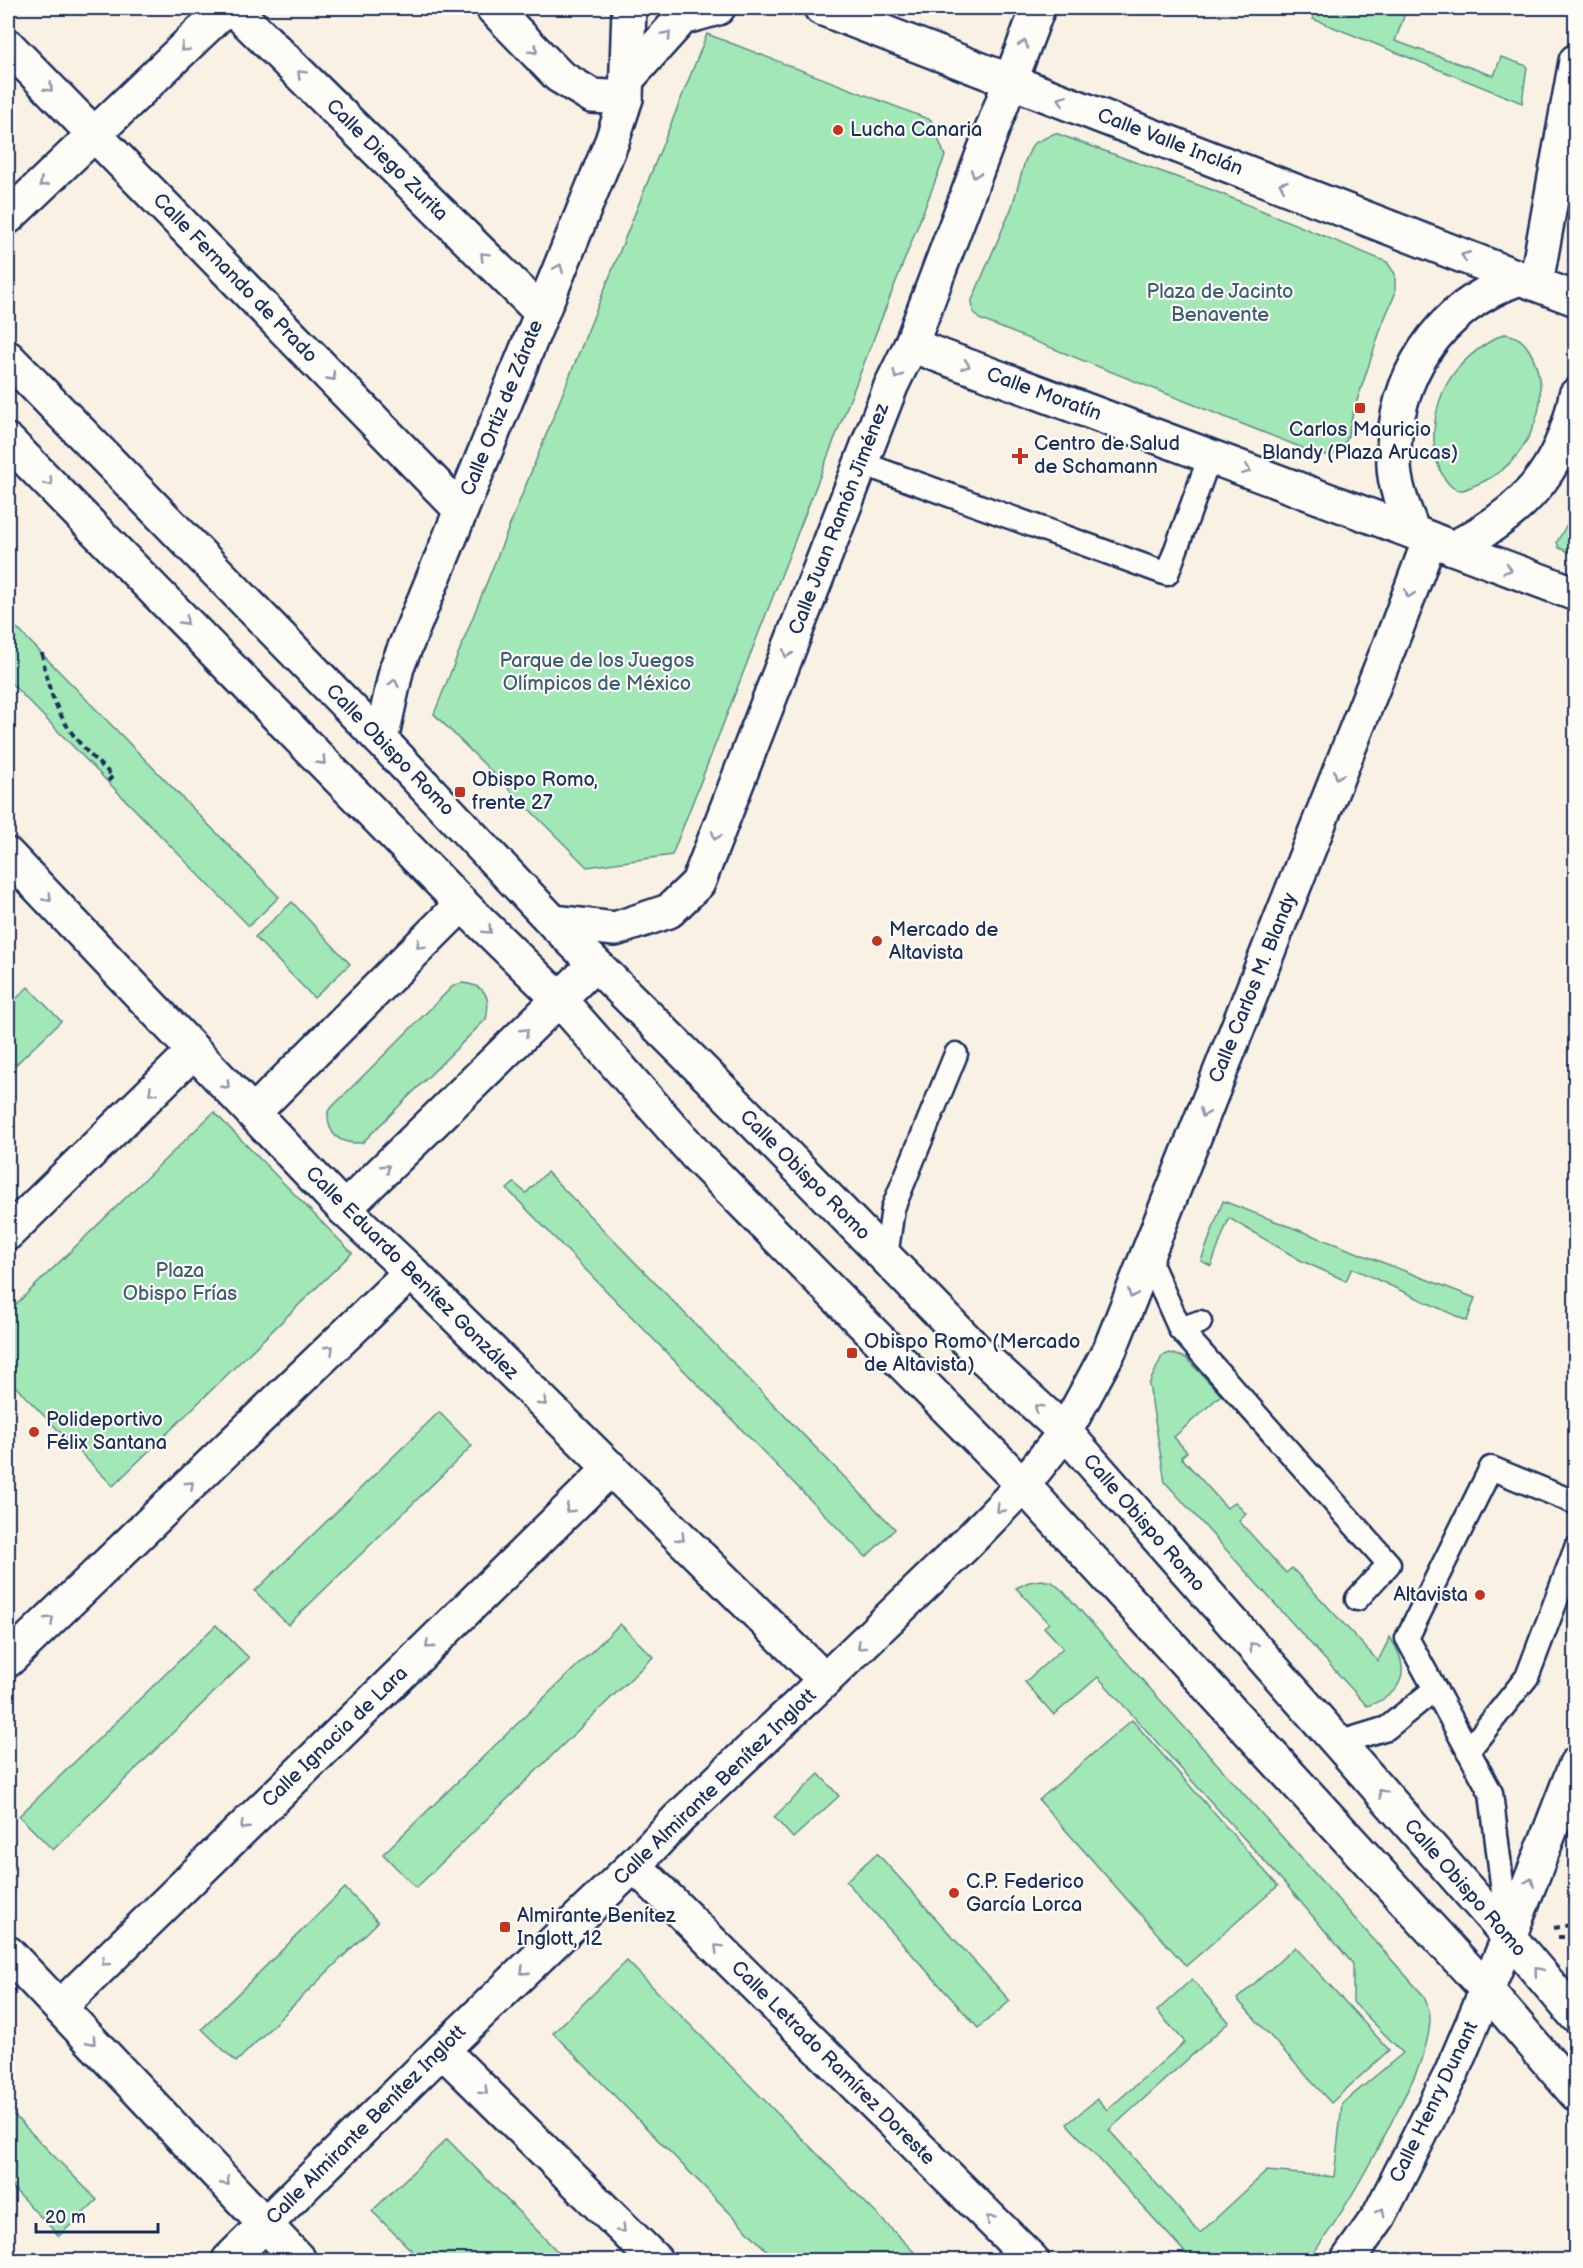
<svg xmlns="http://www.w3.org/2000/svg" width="1583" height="2268" viewBox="0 0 1583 2268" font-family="'Balsamiq Sans',sans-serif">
	<rect width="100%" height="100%" fill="#f8f1e4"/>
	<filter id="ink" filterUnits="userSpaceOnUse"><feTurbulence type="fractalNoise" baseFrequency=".0167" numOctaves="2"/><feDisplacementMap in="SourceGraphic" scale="12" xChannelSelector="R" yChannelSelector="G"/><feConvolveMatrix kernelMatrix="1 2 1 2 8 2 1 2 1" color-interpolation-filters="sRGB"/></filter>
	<g filter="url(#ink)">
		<g fill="#a1e8b6" stroke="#5e8c8a" stroke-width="1.5">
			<path d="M1316,8H1407L1395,41L1494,76L1501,57L1527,66L1522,103L1313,19Z"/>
			<path d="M707,34L931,120L945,156L672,855L587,867L434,714Z"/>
			<path d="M1055,133L1212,190L1387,262L1395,274V294L1383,322L1353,413L1347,439L1342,447L1333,455H1320L979,319L973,311L972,300L1012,207L1025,161L1033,144Z"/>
			<path d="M1503,334C1533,334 1542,377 1540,402C1538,417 1532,432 1524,445C1513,463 1495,477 1476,485C1472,486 1467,489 1463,490C1454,491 1449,485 1445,479C1427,452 1433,408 1448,382C1461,360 1480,346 1503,334Z"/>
			<path d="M1575,510V554L1559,548L1557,542Z"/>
			<path d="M8,619L279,897L249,926L8,680Z"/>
			<path d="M292,902L350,964L314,998L255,937Z"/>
			<path d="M462,983C486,985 491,997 486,1019L362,1143C339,1144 327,1135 328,1111L453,986Z"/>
			<path d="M28,987L61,1021L8,1072V1007Z"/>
			<path d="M214,1112L352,1253L113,1486L8,1379V1312Z"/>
			<path d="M547,1172L895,1529L866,1557L507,1189L514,1183L526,1193Z"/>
			<path d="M1223,1201L1475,1298L1467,1321L1352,1268L1346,1281L1300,1260L1229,1218L1211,1266L1201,1261Z"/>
			<path d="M1170,1353L1186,1358L1221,1395L1174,1437L1187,1452L1181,1457L1227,1508L1235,1502L1246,1514L1239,1521L1286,1573L1292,1568L1378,1661L1390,1637C1412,1670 1404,1694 1367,1706L1165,1482L1149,1384L1162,1356Z"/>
			<path d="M439,1412L472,1446L288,1625L255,1591Z"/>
			<path d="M1041,1580L1052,1582L1063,1591L1423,1995C1427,2003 1430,2012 1430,2021C1428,2052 1413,2080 1399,2107C1373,2160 1344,2214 1308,2260H1192L1067,2124L1097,2099L1107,2110L1185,2042L1157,2011L1192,1979L1229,2022L1109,2130L1200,2233L1267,2171L1334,2177L1342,2104L1403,2053L1353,2002V1964L1288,1887L1098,1677L1054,1715L1025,1682L1063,1648L1044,1627L1049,1623L1016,1588L1029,1582Z"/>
			<path d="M620,1624L653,1657L416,1888L383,1854Z"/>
			<path d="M216,1625L249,1658L53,1850L19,1816Z"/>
			<path d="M1132,1720L1278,1886L1186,1966L1039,1800Z"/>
			<path d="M819,1774L839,1796L793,1838L774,1817Z"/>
			<path d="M877,1853L1010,2001L978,2028L846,1881Z"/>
			<path d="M345,1888L378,1922L236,2062L202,2029Z"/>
			<path d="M1295,1947L1389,2050L1331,2103L1237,1999Z"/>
			<path d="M627,1961L922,2260H776L553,2033Z"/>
			<path d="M8,2109L97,2200L59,2236L8,2183Z"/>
			<path d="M447,2139L566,2260H421L372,2211Z"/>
		</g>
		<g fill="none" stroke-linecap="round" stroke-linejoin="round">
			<g stroke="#1b2f5e" stroke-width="27">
				<g id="lane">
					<path d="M861,463L1167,574L1210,456"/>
					<path d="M1147,1255L1180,1329L1389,1564L1357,1599"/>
					<path d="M886,1257L893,1208L956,1054"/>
					<path d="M1180,1329L1200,1322"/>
					<path d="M1435,1689L1491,1793L1508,1933"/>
					<path d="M1338,1743L1387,1728L1435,1689L1407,1638L1491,1468L1576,1503"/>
					<path d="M1468,1751L1527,1677L1576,1548"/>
				</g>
			</g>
			<g stroke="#1b2f5e" stroke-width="38">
				<g id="street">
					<path d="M233,8L541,312"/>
					<path d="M493,8L559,76L592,96L626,98"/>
					<path d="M821,8L1520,278"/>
					<path d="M8,46L461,510"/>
					<path d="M628,78L682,18L718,8"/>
					<path d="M8,217L226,8"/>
					<path d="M1536,283L1576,61"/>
					<path d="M1576,299L1520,278C1437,307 1391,379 1394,466C1395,489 1405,511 1413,532L1453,548C1521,514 1562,472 1576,395"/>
					<path d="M911,345L1413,532"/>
					<path d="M1453,548L1576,594"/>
					<path d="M381,740L397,667L612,141L626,98L629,8"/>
					<path d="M8,855L344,1209L411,1272L825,1680"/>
					<path d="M553,922L615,929L669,911L698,883L891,386L911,345L1038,8"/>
					<path d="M253,1113L462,904"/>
					<path d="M344,1209L595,964"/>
					<path d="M8,1233L194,1051"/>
					<path d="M8,1660L411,1272"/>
					<path d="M634,1865L1032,2260"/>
					<path d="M8,1953L299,2260"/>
					<path d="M60,2007L611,1468"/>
					<path d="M442,2050L655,2260"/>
					<path d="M229,2260L442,2050L634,1865L679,1818L825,1680L965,1545L1023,1485L1065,1432L1110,1349L1397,627L1430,539"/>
					<path d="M1348,2260L1379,2216L1451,2074L1509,1937L1576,1764"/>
				</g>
			</g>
			<g stroke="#1b2f5e" stroke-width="38">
				<g id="secondary">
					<path d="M8,358L381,740L553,922L745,1113L982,1356L1065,1432L1509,1937L1576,2016"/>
					<path d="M8,441L462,904L559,999L697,1156L1023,1485L1487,1990L1576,2094"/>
				</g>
			</g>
			<g stroke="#1b2f5e" stroke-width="4" stroke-dasharray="6 4.5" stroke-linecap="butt">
				<path d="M42,653C49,707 72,742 113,776L107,782"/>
				<path d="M1554,1928L1576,1924"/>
				<path d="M1558,1937H1576"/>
			</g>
			<use href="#lane" stroke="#fdfcf7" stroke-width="22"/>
			<use href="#street" stroke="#fdfcf7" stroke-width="33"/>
			<use href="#secondary" stroke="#fdfcf7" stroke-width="33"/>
		</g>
		<defs><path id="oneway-chevron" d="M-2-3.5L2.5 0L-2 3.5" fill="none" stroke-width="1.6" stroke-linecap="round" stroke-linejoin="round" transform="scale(1.5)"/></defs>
		<g stroke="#8c96aa">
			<use href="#oneway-chevron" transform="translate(667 35) rotate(-48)"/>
			<use href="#oneway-chevron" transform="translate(1024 44) rotate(-69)"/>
			<use href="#oneway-chevron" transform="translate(184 48) rotate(136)"/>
			<use href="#oneway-chevron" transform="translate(534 50) rotate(46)"/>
			<use href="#oneway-chevron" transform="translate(301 74) rotate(-135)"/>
			<use href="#oneway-chevron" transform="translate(49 88) rotate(45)"/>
			<use href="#oneway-chevron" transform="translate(1062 100) rotate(-159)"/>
			<use href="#oneway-chevron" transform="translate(975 174) rotate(110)"/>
			<use href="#oneway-chevron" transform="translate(43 183) rotate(136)"/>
			<use href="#oneway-chevron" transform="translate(1283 185) rotate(-159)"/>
			<use href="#oneway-chevron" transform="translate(484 256) rotate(-135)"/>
			<use href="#oneway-chevron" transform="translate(1465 256) rotate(-158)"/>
			<use href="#oneway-chevron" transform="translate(559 268) rotate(-67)"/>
			<use href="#oneway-chevron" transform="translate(966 365) rotate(20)"/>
			<use href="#oneway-chevron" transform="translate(897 375) rotate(116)"/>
			<use href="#oneway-chevron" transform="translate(332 377) rotate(46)"/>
			<use href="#oneway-chevron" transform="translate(1247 470) rotate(21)"/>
			<use href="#oneway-chevron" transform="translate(49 482) rotate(45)"/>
			<use href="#oneway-chevron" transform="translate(1508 569) rotate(20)"/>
			<use href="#oneway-chevron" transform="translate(1409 594) rotate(110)"/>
			<use href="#oneway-chevron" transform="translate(185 621) rotate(46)"/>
			<use href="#oneway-chevron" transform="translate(787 654) rotate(111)"/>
			<use href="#oneway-chevron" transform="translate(394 683) rotate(-77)"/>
			<use href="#oneway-chevron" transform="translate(322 761) rotate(46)"/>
			<use href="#oneway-chevron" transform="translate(1338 775) rotate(112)"/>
			<use href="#oneway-chevron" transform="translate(716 836) rotate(111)"/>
			<use href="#oneway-chevron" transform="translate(48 898) rotate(46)"/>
			<use href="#oneway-chevron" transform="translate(488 930) rotate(44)"/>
			<use href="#oneway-chevron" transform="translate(420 945) rotate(135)"/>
			<use href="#oneway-chevron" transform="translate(525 1032) rotate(-44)"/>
			<use href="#oneway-chevron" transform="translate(226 1085) rotate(46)"/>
			<use href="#oneway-chevron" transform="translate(152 1092) rotate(136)"/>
			<use href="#oneway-chevron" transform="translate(1204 1113) rotate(112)"/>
			<use href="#oneway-chevron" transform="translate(386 1168) rotate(-44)"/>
			<use href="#oneway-chevron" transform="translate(1132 1294) rotate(112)"/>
			<use href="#oneway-chevron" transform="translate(330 1349) rotate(-44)"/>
			<use href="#oneway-chevron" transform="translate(543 1402) rotate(44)"/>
			<use href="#oneway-chevron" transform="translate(1038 1408) rotate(-137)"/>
			<use href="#oneway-chevron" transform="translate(190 1485) rotate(-44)"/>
			<use href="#oneway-chevron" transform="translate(569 1509) rotate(136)"/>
			<use href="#oneway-chevron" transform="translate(1000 1509) rotate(134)"/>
			<use href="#oneway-chevron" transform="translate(681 1538) rotate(45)"/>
			<use href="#oneway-chevron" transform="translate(50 1620) rotate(-44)"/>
			<use href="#oneway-chevron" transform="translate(429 1645) rotate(136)"/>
			<use href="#oneway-chevron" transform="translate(861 1646) rotate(136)"/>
			<use href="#oneway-chevron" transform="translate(1253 1646) rotate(-131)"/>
			<use href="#oneway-chevron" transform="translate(1382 1793) rotate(-131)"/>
			<use href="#oneway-chevron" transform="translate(244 1826) rotate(136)"/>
			<use href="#oneway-chevron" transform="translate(1530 1882) rotate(-69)"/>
			<use href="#oneway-chevron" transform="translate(718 1948) rotate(-135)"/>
			<use href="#oneway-chevron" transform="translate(105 1962) rotate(136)"/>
			<use href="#oneway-chevron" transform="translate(524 1971) rotate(136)"/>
			<use href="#oneway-chevron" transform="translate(1538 1971) rotate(-130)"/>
			<use href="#oneway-chevron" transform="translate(92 2041) rotate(47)"/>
			<use href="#oneway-chevron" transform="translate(484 2091) rotate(45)"/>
			<use href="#oneway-chevron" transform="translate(226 2182) rotate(48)"/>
			<use href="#oneway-chevron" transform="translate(1381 2212) rotate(-61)"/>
			<use href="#oneway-chevron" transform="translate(990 2219) rotate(-135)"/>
			<use href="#oneway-chevron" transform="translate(622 2229) rotate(45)"/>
		</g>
	</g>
	<g fill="#c8321e" stroke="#fdfcf7" stroke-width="2">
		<circle cx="838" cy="130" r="6"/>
		<rect x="1354" y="402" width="12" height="12" rx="3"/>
		<path d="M1017 447h6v6h6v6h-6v6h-6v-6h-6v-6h6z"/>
		<rect x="454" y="786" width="12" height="12" rx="3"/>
		<circle cx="877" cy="941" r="6"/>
		<rect x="846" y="1347" width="12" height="12" rx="3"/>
		<circle cx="34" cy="1432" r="6"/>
		<circle cx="1480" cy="1595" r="6"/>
		<circle cx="954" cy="1893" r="6"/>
		<rect x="499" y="1921" width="12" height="12" rx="3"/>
	</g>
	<g text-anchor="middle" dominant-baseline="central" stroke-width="4.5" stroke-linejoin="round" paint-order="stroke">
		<g font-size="20" fill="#1b2f5e" stroke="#fdfcf7" text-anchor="start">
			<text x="850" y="130">Lucha Canaria</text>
			<text x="1360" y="430" text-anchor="middle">Carlos Mauricio<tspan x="1360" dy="23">Blandy (Plaza Arucas)</tspan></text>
			<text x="1034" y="444">Centro de Salud<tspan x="1034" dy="23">de Schamann</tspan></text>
			<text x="472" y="780">Obispo Romo,<tspan x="472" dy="23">frente 27</tspan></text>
			<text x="889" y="930">Mercado de<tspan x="889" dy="23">Altavista</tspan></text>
			<text x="864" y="1342">Obispo Romo (Mercado<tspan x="864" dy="23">de Altavista)</tspan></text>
			<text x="46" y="1420">Polideportivo<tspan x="46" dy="23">Félix Santana</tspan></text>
			<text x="1468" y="1595" text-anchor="end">Altavista</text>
			<text x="966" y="1882">C.P. Federico<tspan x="966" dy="23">García Lorca</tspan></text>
			<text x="517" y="1916">Almirante Benítez<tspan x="517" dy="23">Inglott, 12</tspan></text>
		</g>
		<g font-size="20" fill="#1b2f5e" stroke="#fdfcf7">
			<text transform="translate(1170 142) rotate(21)">Calle Valle Inclán</text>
			<text transform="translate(387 160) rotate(45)">Calle Diego Zurita</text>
			<text transform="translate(235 278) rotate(46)">Calle Fernando de Prado</text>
			<text transform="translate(1044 394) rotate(20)">Calle Moratín</text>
			<text transform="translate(502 408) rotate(-68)">Calle Ortiz de Zárate</text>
			<text transform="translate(839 519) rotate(-69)">Calle Juan Ramón Jiménez</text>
			<text transform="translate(390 750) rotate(46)">Calle Obispo Romo</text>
			<text transform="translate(1253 988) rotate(-68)">Calle Carlos M. Blandy</text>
			<text transform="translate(805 1175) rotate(45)">Calle Obispo Romo</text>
			<text transform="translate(412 1273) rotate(45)">Calle Eduardo Benítez González</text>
			<text transform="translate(1144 1523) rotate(49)">Calle Obispo Romo</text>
			<text transform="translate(335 1737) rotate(-44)">Calle Ignacia de Lara</text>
			<text transform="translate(715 1787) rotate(-44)">Calle Almirante Benítez Inglott</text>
			<text transform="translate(1465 1888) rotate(49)">Calle Obispo Romo</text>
			<text transform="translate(833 2063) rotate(45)">Calle Letrado Ramírez Doreste</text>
			<text transform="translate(1434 2102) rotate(-64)">Calle Henry Dunant</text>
			<text transform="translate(366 2125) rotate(-45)">Calle Almirante Benítez Inglott</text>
		</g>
		<g font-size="20" fill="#3c5d74" stroke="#fdfcf7">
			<text x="1220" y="292">Plaza de Jacinto<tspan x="1220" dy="23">Benavente</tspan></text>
			<text x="597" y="661">Parque de los Juegos<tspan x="597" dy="23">Olímpicos de México</tspan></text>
			<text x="180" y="1271">Plaza<tspan x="180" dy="23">Obispo Frías</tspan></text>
		</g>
	</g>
	<rect width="1583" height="2268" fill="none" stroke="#fdfcf7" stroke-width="30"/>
	<rect x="15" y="15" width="1553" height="2238" fill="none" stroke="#1b2f5e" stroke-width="2" filter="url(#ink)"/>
	<path d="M36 2223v9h122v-9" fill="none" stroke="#1b2f5e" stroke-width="3"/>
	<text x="45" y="2223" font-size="18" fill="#1b2f5e" stroke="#fdfcf7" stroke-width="4.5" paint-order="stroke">20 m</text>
</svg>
